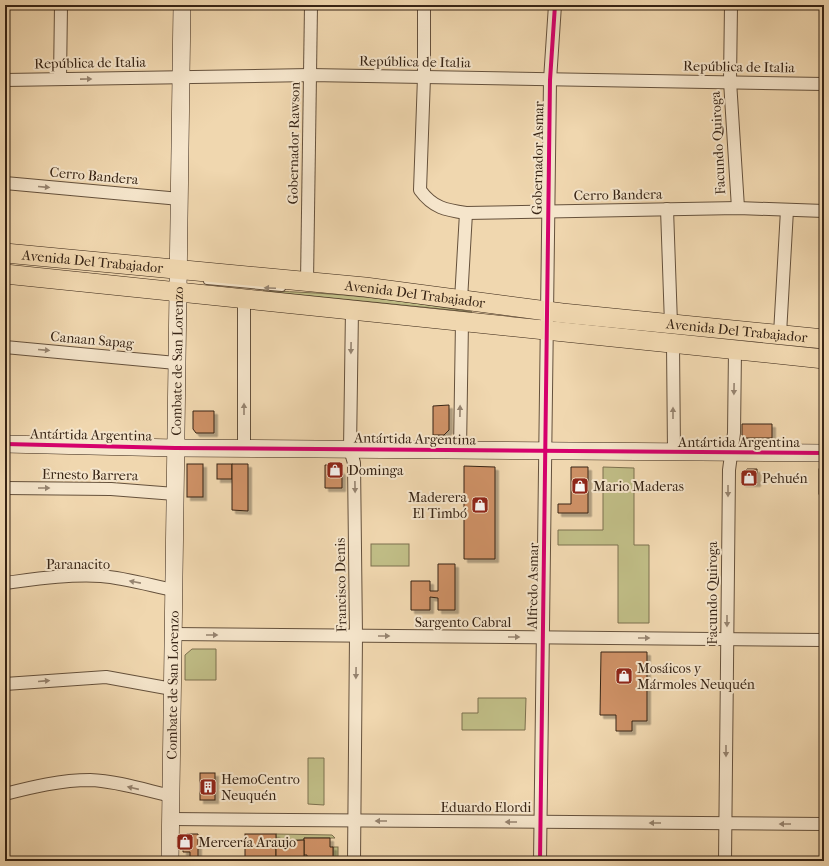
<svg xmlns="http://www.w3.org/2000/svg" width="829" height="866" viewBox="0 0 829 866" font-family="'IM FELL French Canon',serif">
	<defs>
		<filter id="shadow"><feDropShadow dx="3.5" dy="3.5" stdDeviation="0" flood-color="#0004"/></filter>
	</defs>
	<rect width="100%" height="100%" fill="#f0d7af"/>
	<filter id="stains"><feTurbulence type="fractalNoise" baseFrequency=".005" numOctaves="4"/><feColorMatrix values="0 0 0 0 .2 0 0 0 0 .09 0 0 0 0 .02 0 0 0 .5 -.17"/></filter>
	<radialGradient id="worn" r=".72"><stop offset=".6" stop-color="#630" stop-opacity="0"/><stop offset="1" stop-color="#630" stop-opacity=".3"/></radialGradient>
	<g fill="#c0bd86" stroke="#7c704e">
		<path d="M263,291C334,292 402,300 472,312Z"/>
		<path d="M603,467L634,468V545H649V623H618V545H558V530H603Z"/>
		<rect x="371" y="544" width="38" height="22"/>
		<path d="M192,649H216V680H185V655Z"/>
		<path d="M478,698H526L525,730H462V713H478Z"/>
		<path d="M308,758H324V805L308,804Z"/>
		<path d="M276,834L332,835L335,838H304V840L276,841Z"/>
		<rect x="333" y="847" width="5" height="14"/>
	</g>
	<g fill="#ce9166" stroke="#372415" filter="url(#shadow)">
		<path d="M449,405V430L444,435H433V406Z"/>
		<path d="M193,411H214V433H196L193,429Z"/>
		<path d="M742,424H772V438H746L742,435Z"/>
		<rect x="187" y="464" width="16" height="33"/>
		<rect x="217" y="464" width="15" height="15"/>
		<path d="M232,464H248V511L232,510Z"/>
		<path d="M325,465H336L342,472V488H325Z"/>
		<path d="M464,466L495,467V559H464Z"/>
		<path d="M571,467H588V513H558V504H571Z"/>
		<path d="M747,469H757V483H742V474Z"/>
		<rect x="819" y="469" width="5" height="25"/>
		<path d="M438,564H455V610H438V598L430,597V610H411V581H430V591H438Z"/>
		<path d="M601,652H647V721H632V731H616V715H600Z"/>
		<rect x="200" y="773" width="15" height="27"/>
		<path d="M187,834H198V860H190V852H183V837Z"/>
		<rect x="245" y="834" width="31" height="27"/>
		<path d="M304,838H330V847H333V861H307V855H304Z"/>
		<path d="M304,840V861H276V841Z"/>
	</g>
	<g fill="none" stroke-linecap="round" stroke-linejoin="round">
		<g stroke="#65513c" stroke-width="8">
			<path id="service" d="M207,281L282,288"/>
		</g>
		<g stroke="#65513c" stroke-width="14">
			<g id="minor">
				<path d="M424,5V77L420,190C433,208 446,210 466,213L738,208L824,211"/>
				<path d="M731,5L730,81L738,208"/>
				<path d="M60,79L61,5"/>
				<path d="M5,80L310,75L824,84"/>
				<path d="M5,183L180,199"/>
				<path d="M667,209L671,324"/>
				<path d="M307,282L311,5"/>
				<path d="M244,298V448"/>
				<path d="M461,300L466,213"/>
				<path d="M352,309L350,449L354,463L356,636L354,861"/>
				<path d="M780,334L787,210"/>
				<path d="M673,344L674,452"/>
				<path d="M5,347L176,363"/>
				<path d="M460,450L462,321"/>
				<path d="M5,488L111,489L175,494"/>
				<path d="M5,583C36,579 69,574 101,576C125,578 149,585 173,590"/>
				<path d="M173,634L824,640"/>
				<path d="M5,684L106,677L172,689"/>
				<path d="M5,794C32,787 61,780 90,780C117,781 145,790 171,796"/>
				<path d="M171,819L824,824"/>
				<path d="M540,861L550,80L555,5"/>
				<path d="M725,861L729,470L734,433L735,350"/>
			</g>
		</g>
		<g stroke="#372415" stroke-width="18">
			<g id="secondary">
				<path d="M5,444L175,448L824,453"/>
				<path id="s1" d="M170,861L182,5"/>
			</g>
		</g>
		<g stroke="#372415" stroke-width="20">
			<g id="primary">
				<path id="s2" d="M5,253L365,287L562,313L824,339"/>
				<path d="M5,274L824,359"/>
			</g>
		</g>
		<use href="#service" stroke="#f5e5cb" stroke-width="6"/>
		<use href="#minor" stroke="#f5e5cb" stroke-width="12"/>
		<use href="#secondary" stroke="#f5e5cb" stroke-width="17"/>
		<use href="#primary" stroke="#f0d7af" stroke-width="19"/>
		<g stroke="#f5e5cb" stroke-width="6">
			<g id="cycleway">
				<path d="M5,444L175,448L824,453"/>
				<path d="M540,861L550,80L555,5"/>
			</g>
		</g>
		<use href="#cycleway" stroke="#d6006c" stroke-width="4"/>
	</g>
	<defs><path id="oneway-solid" d="M-6-.8H1V-3.2L6.5 0L1 3.2V.8H-6Z"/></defs>
	<g fill="#968470">
		<use href="#oneway-solid" transform="translate(86 79) rotate(-1)"/>
		<use href="#oneway-solid" transform="translate(44 187) rotate(5)"/>
		<use href="#oneway-solid" transform="translate(270 288) rotate(-178)"/>
		<use href="#oneway-solid" transform="translate(351 348) rotate(91)"/>
		<use href="#oneway-solid" transform="translate(44 350) rotate(5)"/>
		<use href="#oneway-solid" transform="translate(734 389) rotate(91)"/>
		<use href="#oneway-solid" transform="translate(244 409) rotate(-90)"/>
		<use href="#oneway-solid" transform="translate(460 411) rotate(-89)"/>
		<use href="#oneway-solid" transform="translate(673 413) rotate(-90)"/>
		<use href="#oneway-solid" transform="translate(355 487) rotate(89)"/>
		<use href="#oneway-solid" transform="translate(44 488)"/>
		<use href="#oneway-solid" transform="translate(728 491) rotate(90)"/>
		<use href="#oneway-solid" transform="translate(135 582) rotate(-169)"/>
		<use href="#oneway-solid" transform="translate(727 621) rotate(90)"/>
		<use href="#oneway-solid" transform="translate(212 635)"/>
		<use href="#oneway-solid" transform="translate(384 636)"/>
		<use href="#oneway-solid" transform="translate(514 637)"/>
		<use href="#oneway-solid" transform="translate(644 638)"/>
		<use href="#oneway-solid" transform="translate(356 673) rotate(91)"/>
		<use href="#oneway-solid" transform="translate(44 681) rotate(-5)"/>
		<use href="#oneway-solid" transform="translate(726 751) rotate(90)"/>
		<use href="#oneway-solid" transform="translate(133 788) rotate(-167)"/>
		<use href="#oneway-solid" transform="translate(381 821) rotate(-180)"/>
		<use href="#oneway-solid" transform="translate(511 822) rotate(-180)"/>
		<use href="#oneway-solid" transform="translate(655 823) rotate(-180)"/>
		<use href="#oneway-solid" transform="translate(785 824) rotate(-180)"/>
	</g>
	<defs>
		<g id="shop-square" transform="scale(0.9)"><rect x="-9" y="-9" width="18" height="18" rx="4" fill="#8f2418" stroke="#f5e5cb"/><path d="M-5-2.5h2.3a2.7 3.5 0 0 1 5.4 0H5L5.5 6h-11ZM-1.5-2.5h3a1.5 2.3 0 0 0-3 0Z" fill="#fff"/></g>
		<g id="building-square" transform="scale(0.9)"><rect x="-9" y="-9" width="18" height="18" rx="4" fill="#8f2418" stroke="#f5e5cb"/><path d="M-4-6H4V6H1V3H-1V6H-4ZM-2.5-4.3h1.7v1.8h-1.7ZM.8-4.3h1.7v1.8H.8ZM-2.5-1h1.7V.8h-1.7ZM.8-1h1.7V.8H.8Z" fill="#fff"/></g>
	</defs>
	<g fill-rule="evenodd">
		<use href="#shop-square" x="335" y="470"/>
		<use href="#shop-square" x="749" y="478"/>
		<use href="#shop-square" x="580" y="486"/>
		<use href="#shop-square" x="480" y="505"/>
		<use href="#shop-square" x="624" y="676"/>
		<use href="#building-square" x="208" y="787"/>
		<use href="#shop-square" x="185" y="842"/>
	</g>
	<g text-anchor="middle" dominant-baseline="central" stroke-width="4" stroke-linejoin="round" paint-order="stroke">
		<g font-size="14" fill="#372415" stroke="#f5e5cb">
			<text transform="translate(415 62) rotate(1)">República de Italia</text>
			<text transform="translate(90 63) rotate(-1)">República de Italia</text>
			<text transform="translate(739 67) rotate(1)">República de Italia</text>
			<text transform="translate(294 143) rotate(-89)">Gobernador Rawson</text>
			<text transform="translate(718 143) rotate(-93)">Facundo Quiroga</text>
			<text transform="translate(538 158) rotate(-89)">Gobernador Asmar</text>
			<text transform="translate(94 176) rotate(5)">Cerro Bandera</text>
			<text transform="translate(618 195) rotate(-1)">Cerro Bandera</text>
			<text stroke="none"><textPath href="#s2" startOffset="88">Avenida Del Trabajador</textPath></text>
			<text stroke="none"><textPath href="#s2" startOffset="412">Avenida Del Trabajador</textPath></text>
			<text stroke="none"><textPath href="#s2" startOffset="736">Avenida Del Trabajador</textPath></text>
			<text transform="translate(92 340) rotate(5)">Canaan Sapag</text>
			<text stroke="none"><textPath href="#s1" startOffset="500">Combate de San Lorenzo</textPath></text>
			<text transform="translate(91 435) rotate(1)">Antártida Argentina</text>
			<text transform="translate(415 439) rotate(1)">Antártida Argentina</text>
			<text x="739" y="442">Antártida Argentina</text>
			<text transform="translate(90 475) rotate(1)">Ernesto Barrera</text>
			<text x="78" y="564">Paranacito</text>
			<text transform="translate(341 585) rotate(-91)">Francisco Denis</text>
			<text transform="translate(533 586) rotate(-89)">Alfredo Asmar</text>
			<text transform="translate(712 593) rotate(-90)">Facundo Quiroga</text>
			<text x="463" y="622">Sargento Cabral</text>
			<text stroke="none"><textPath href="#s1" startOffset="176">Combate de San Lorenzo</textPath></text>
			<text x="486" y="807">Eduardo Elordi</text>
		</g>
		<g font-size="14" fill="#372415" stroke="#f5e5cb" text-anchor="start">
			<text x="348" y="470">Dominga</text>
			<text x="762" y="478">Pehuén</text>
			<text x="593" y="486">Mario Maderas</text>
			<text x="467" y="497" text-anchor="end">Maderera<tspan x="467" dy="16">El Timbó</tspan></text>
			<text x="637" y="668">Mosáicos y<tspan x="637" dy="16">Mármoles Neuquén</tspan></text>
			<text x="221" y="779">HemoCentro<tspan x="221" dy="16">Neuquén</tspan></text>
			<text x="198" y="842">Mercería Araujo</text>
		</g>
	</g>
	<rect width="829" height="866" fill="none" stroke="#f0d7af" stroke-width="20"/>
	<rect x="6" y="6" width="817" height="854" fill="none" stroke="#372415" stroke-width="2"/>
	<rect x="10" y="10" width="809" height="846" fill="none" stroke="#372415"/>
	<rect width="100%" height="100%" filter="url(#stains)"/>
	<rect width="100%" height="100%" fill="url(#worn)"/>
</svg>
